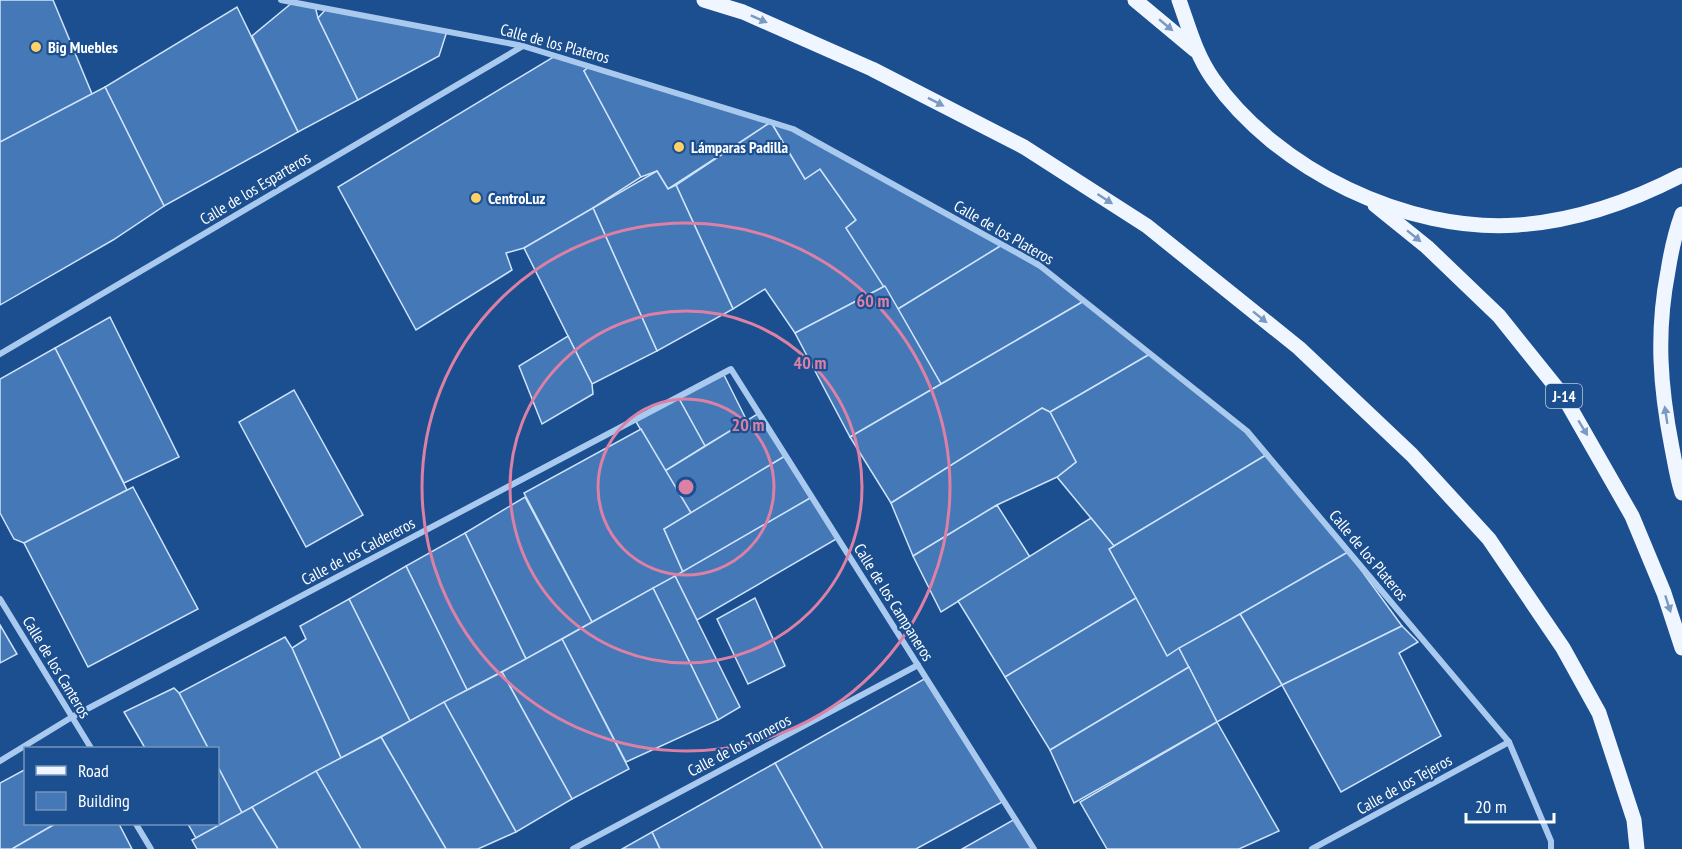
<svg xmlns="http://www.w3.org/2000/svg" width="1682" height="849" viewBox="0 0 1682 849" font-family="'PT Sans Narrow',sans-serif">
	<rect width="100%" height="100%" fill="#1b4f8f"/>
	<g fill="#4478b7" stroke="#cfe3fa" stroke-width="1.5">
		<path d="M0,0H53L92,94L0,142Z"/>
		<path d="M293,2L315,6L318,18L358,100L298,132L252,36Z"/>
		<path d="M237,7L298,132L164,206L105,87Z"/>
		<path d="M327,8L447,31L439,56L358,100L318,18Z"/>
		<path d="M555,56L590,66L584,71L641,177L593,208L524,248L506,253L512,270L416,330L338,187Z"/>
		<path d="M590,66L771,122L668,189L657,171L641,177L584,71Z"/>
		<path d="M105,87L164,206L113,240L0,305V142Z"/>
		<path d="M771,122L805,179L820,169L856,220L846,228L885,286L795,333L765,289L733,309L676,185Z"/>
		<path d="M771,122L793,129L1002,245L898,309L846,228L856,220L820,169L805,179Z"/>
		<path d="M657,171L668,189L676,185L733,309L657,351L593,208Z"/>
		<path d="M593,208L657,351L592,384L524,248Z"/>
		<path d="M1002,245L1051,275L1084,301L941,384L898,309Z"/>
		<path d="M885,286L941,384L850,437L795,333Z"/>
		<path d="M1084,301L1150,354L1050,412L1042,408L891,503L850,437Z"/>
		<path d="M110,317L179,457L124,483L55,348Z"/>
		<path d="M568,336L592,384L593,394L542,424L519,366Z"/>
		<path d="M55,348L127,490L24,543L14,539L0,513V379Z"/>
		<path d="M1150,354L1247,431L1266,455L1114,546L1057,477L1076,462L1050,412Z"/>
		<path d="M723,373L747,421L705,446L678,397Z"/>
		<path d="M294,390L363,515L306,547L239,422Z"/>
		<path d="M678,397L705,446L665,471L635,420Z"/>
		<path d="M1042,408L1050,412L1076,462L1057,477L997,505L913,556L891,503Z"/>
		<path d="M759,413L785,456L691,513L665,471Z"/>
		<path d="M641,429L691,513L664,529L683,572L592,622L524,493Z"/>
		<path d="M1266,455L1348,552L1167,656L1109,549Z"/>
		<path d="M785,456L812,497L683,572L664,529Z"/>
		<path d="M133,487L198,609L88,667L24,543Z"/>
		<path d="M525,497L592,622L526,659L465,533Z"/>
		<path d="M812,497L838,538L697,620L675,576Z"/>
		<path d="M997,505L1030,557L941,612L913,556Z"/>
		<path d="M1091,518L1114,546L1109,549L1136,598L1005,677L958,601Z"/>
		<path d="M465,533L526,659L467,690L406,566Z"/>
		<path d="M1348,552L1402,626L1282,685L1240,614Z"/>
		<path d="M406,566L467,690L410,721L349,599Z"/>
		<path d="M675,576L740,707L718,720L653,588Z"/>
		<path d="M653,588L718,720L626,762L562,639Z"/>
		<path d="M755,598L785,666L748,684L717,619Z"/>
		<path d="M1136,598L1167,656L1179,648L1189,667L1050,750L1005,677Z"/>
		<path d="M349,599L410,721L341,758L292,648L306,639L300,626Z"/>
		<path d="M1240,614L1282,685L1217,722L1179,648Z"/>
		<path d="M0,625L17,654L0,663Z"/>
		<path d="M1402,626L1418,642L1399,653L1441,736L1341,792L1282,685Z"/>
		<path d="M285,637L292,648L341,758L242,813L218,767V748H208L179,693Z"/>
		<path d="M562,639L629,769L572,799L502,672Z"/>
		<path d="M1189,667L1217,722L1074,803L1050,750Z"/>
		<path d="M502,672L572,799L516,832L444,702Z"/>
		<path d="M926,678L1004,801L916,849H823L775,763Z"/>
		<path d="M174,688L179,693L208,748H145L124,712Z"/>
		<path d="M444,702L516,832L478,849H446L381,737Z"/>
		<path d="M1217,722L1279,831L1239,849H1107L1080,802Z"/>
		<path d="M381,737L446,849H361L316,771Z"/>
		<path d="M775,763L823,849H660L652,832Z"/>
		<path d="M218,767L242,813L196,838L188,824H218Z"/>
		<path d="M26,769V824H55L12,849H0V783Z"/>
		<path d="M316,771L361,849H278L252,807Z"/>
		<path d="M252,807L278,849H197L192,840Z"/>
		<path d="M1015,819L1034,849H962Z"/>
		<path d="M55,824H119L132,849H12Z"/>
		<path d="M652,832L660,849H622Z"/>
	</g>
	<g fill="none" stroke-linecap="round" stroke-linejoin="round">
		<g stroke="#a9c9ee" stroke-width="6">
			<path d="M281,0L523,46L793,129L1039,265L1247,431L1509,742L1551,841V849"/>
			<path d="M0,354L523,46"/>
			<path d="M0,599L91,748"/>
			<path d="M0,761L72,717L731,369L1034,849"/>
			<path d="M136,824L151,849"/>
			<path d="M573,849L918,665"/>
			<path d="M1312,849L1509,742"/>
		</g>
		<g stroke="#f0f6ff" stroke-width="15">
			<path d="M704,0L743,12L872,69L1024,147L1147,226L1299,348L1412,455L1489,539L1563,648L1599,713L1634,820L1637,849"/>
			<path d="M1135,0L1195,50"/>
			<path d="M1179,0C1189,28 1196,55 1213,79C1277,170 1407,233 1518,225C1575,221 1632,201 1682,175"/>
			<path d="M1375,205L1427,247L1499,316L1564,397L1632,516L1664,593L1682,648"/>
			<path d="M1682,214C1675,233 1671,252 1668,271C1656,333 1660,387 1672,448C1675,463 1677,478 1682,493"/>
		</g>
	</g>
	<defs><path id="oneway-solid" d="M-6-.8H1V-3.2L6.5 0L1 3.2V.8H-6Z" transform="scale(1.5)"/></defs>
	<g fill="#7b9ac1">
		<use href="#oneway-solid" transform="translate(759 19) rotate(24)"/>
		<use href="#oneway-solid" transform="translate(1166 25) rotate(40)"/>
		<use href="#oneway-solid" transform="translate(936 102) rotate(27)"/>
		<use href="#oneway-solid" transform="translate(1105 199) rotate(33)"/>
		<use href="#oneway-solid" transform="translate(1414 236) rotate(39)"/>
		<use href="#oneway-solid" transform="translate(1260 317) rotate(39)"/>
		<use href="#oneway-solid" transform="translate(1666 415) rotate(-99)"/>
		<use href="#oneway-solid" transform="translate(1583 428) rotate(59)"/>
		<use href="#oneway-solid" transform="translate(1668 604) rotate(72)"/>
	</g>
	<g fill="none" stroke="#dd80a5" stroke-width="3">
		<circle cx="686" cy="487" r="88"/>
		<circle cx="686" cy="487" r="176"/>
		<circle cx="686" cy="487" r="264"/>
	</g>
	<g fill="#ffd166" stroke="#1b4f8f" stroke-width="2">
		<circle cx="36" cy="47" r="6"/>
		<circle cx="679" cy="147" r="6"/>
		<circle cx="476" cy="198" r="6"/>
	</g>
	<g text-anchor="middle" dominant-baseline="central" stroke-width="4.5" stroke-linejoin="round" paint-order="stroke">
		<rect fill="#1b4f8f" stroke="#bbcadd" stroke-width="1.5" x="1546" y="384" width="36" height="24" rx="4.5"/>
		<g font-size="15" font-weight="bold" fill="#fff">
			<text x="1564" y="396">J-14</text>
		</g>
		<g font-size="16" fill="#fff" stroke="#1b4f8f">
			<text transform="translate(555 43) rotate(15)">Calle de los Plateros</text>
			<text transform="translate(255 188) rotate(-31)">Calle de los Esparteros</text>
			<text transform="translate(1004 232) rotate(30)">Calle de los Plateros</text>
			<text transform="translate(358 551) rotate(-28)">Calle de los Caldereros</text>
			<text transform="translate(1369 555) rotate(50)">Calle de los Plateros</text>
			<text transform="translate(894 602) rotate(58)">Calle de los Campaneros</text>
			<text transform="translate(57 667) rotate(59)">Calle de los Canteros</text>
			<text transform="translate(739 745) rotate(-28)">Calle de los Torneros</text>
			<text transform="translate(1404 784) rotate(-29)">Calle de los Tejeros</text>
		</g>
		<g font-size="16" font-weight="bold" fill="#fff" stroke="#1b4f8f" text-anchor="start">
			<text x="48" y="47">Big Muebles</text>
			<text x="691" y="147">Lámparas Padilla</text>
			<text x="488" y="198">CentroLuz</text>
		</g>
	</g>
	<circle cx="686" cy="487" r="9" fill="#dd80a5" stroke="#1b4f8f" stroke-width="3"/>
	<g font-size="18" text-anchor="middle" font-weight="bold" fill="#dd80a5" stroke="#1b4f8f" stroke-width="4.5" stroke-linejoin="round" paint-order="stroke">
		<text x="873" y="307">60 m</text>
		<text x="810" y="369">40 m</text>
		<text x="748" y="431">20 m</text>
	</g>
	<rect x="24" y="747" width="195" height="78" fill="#1b4f8f" stroke="#7695bc" stroke-width="1.5"/>
	<rect x="36" y="766" width="30" height="9" fill="#f0f6ff" stroke="#7695bc" stroke-width="1.5"/>
	<text x="78" y="777" font-size="18" fill="#ffffff">Road</text>
	<rect x="36" y="792" width="30" height="18" fill="#4478b7" stroke="#7695bc" stroke-width="1.5"/>
	<text x="78" y="807" font-size="18" fill="#ffffff">Building</text>
	<path d="M1466 813v9h88v-9" fill="none" stroke="#ffffff" stroke-width="3"/>
	<text x="1475" y="813" font-size="18" fill="#ffffff" stroke="#1b4f8f" stroke-width="4.5" paint-order="stroke">20 m</text>
</svg>
